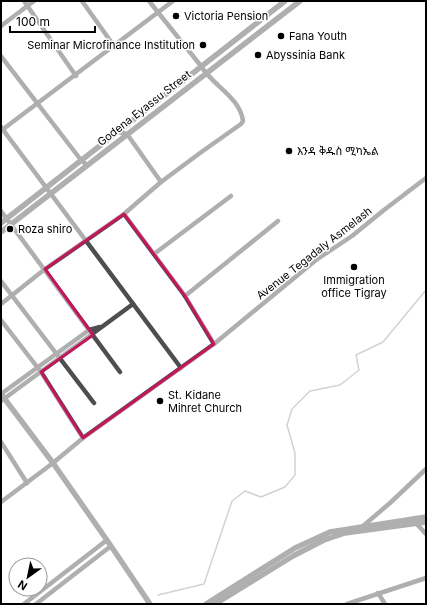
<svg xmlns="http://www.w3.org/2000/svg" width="427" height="605" viewBox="0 0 427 605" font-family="Inter,'Noto Sans Ethiopic',sans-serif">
	<rect width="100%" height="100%" fill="#fff"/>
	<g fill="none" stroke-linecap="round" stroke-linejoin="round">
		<path stroke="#9c9c9c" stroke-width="1.5" d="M158,595L204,584L232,501L245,491L261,497L285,487L295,475V453L287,425L292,409L310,391L340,385L359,370L356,355L383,342L426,290"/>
		<g stroke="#4e4e4e" stroke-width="4.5">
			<path d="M24,1L76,76"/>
			<path d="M82,1L114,46"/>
			<path d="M1,26L34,1"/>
			<path d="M1,56L81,160L87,165"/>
			<path d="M1,127L181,368"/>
			<path d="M2,130L173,1"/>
			<path d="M118,132L127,134L161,182"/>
			<path d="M1,211L120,372"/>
			<path d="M124,214L185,296L214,344"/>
			<path d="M154,254L231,196"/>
			<path d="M1,281L94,403"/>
			<path d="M185,296L278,221"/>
			<path d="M1,304L45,269L124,214L161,182L200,153L241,124L243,121C240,97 212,85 201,66L149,1"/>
			<path d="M1,320L41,372L83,438"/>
			<path d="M1,394L89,330L100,327"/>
			<path d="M1,401L133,304"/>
			<path d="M1,442L27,483"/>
			<path d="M1,502L53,463L83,438L214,344L316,260L352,236L384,210L426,178"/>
			<path d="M415,522L426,534"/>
			<path d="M363,526L390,503L426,469"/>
			<path d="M378,593L385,604"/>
			<path d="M24,604L107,540"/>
			<path d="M36,604L111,546"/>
			<path d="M347,604L426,578"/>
		</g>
		<g stroke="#4e4e4e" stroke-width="5.5">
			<path d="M1,223L285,1"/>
			<path d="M1,232L300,1"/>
			<path d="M1,394L53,463L111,546L150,604"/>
			<path d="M206,604L295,548L330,532L426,517"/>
			<path d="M215,604L293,556L324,540L345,533L426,522"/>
		</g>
	</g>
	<path d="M0 0H427V605H0ZM124,214L185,296L214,344L83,438L41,372L93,335L45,269Z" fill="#fff" fill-opacity=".55" fill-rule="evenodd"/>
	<path fill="none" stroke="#c2185b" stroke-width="3" stroke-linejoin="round" d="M124,214L185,296L214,344L83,438L41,372L93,335L45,269Z"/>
	<g fill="#000" stroke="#fff" stroke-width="1.5">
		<circle cx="176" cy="16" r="4"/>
		<circle cx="281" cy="36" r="4"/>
		<circle cx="203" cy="45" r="4"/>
		<circle cx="258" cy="55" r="4"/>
		<circle cx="289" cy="151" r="4"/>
		<circle cx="10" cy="229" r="4"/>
		<circle cx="354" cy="267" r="4"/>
		<circle cx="160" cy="401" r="4"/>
	</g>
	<g text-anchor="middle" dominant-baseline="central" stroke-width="3" stroke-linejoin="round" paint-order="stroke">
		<g font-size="11" fill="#000" stroke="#fff" text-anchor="start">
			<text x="184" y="16">Victoria Pension</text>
			<text x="289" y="36">Fana Youth</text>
			<text x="195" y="45" text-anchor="end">Seminar Microfinance Institution</text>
			<text x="266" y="55">Abyssinia Bank</text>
			<text x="297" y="151">እንዳ ቅዱስ ሚካኤል</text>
			<text x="18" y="229">Roza shiro</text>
			<text x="354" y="280" text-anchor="middle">Immigration<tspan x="354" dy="13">office Tigray</tspan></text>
			<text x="168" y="395">St. Kidane<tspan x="168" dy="13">Mihret Church</tspan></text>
		</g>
		<g font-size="11" fill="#000" stroke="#fff">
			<text transform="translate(144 108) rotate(-38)">Godena Eyassu Street</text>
			<text transform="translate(314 253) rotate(-38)">Avenue Tegadaly Asmelash</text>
		</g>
	</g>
	<rect width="427" height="605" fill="none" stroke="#000000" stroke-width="4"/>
	<g transform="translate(28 577) rotate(213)"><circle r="19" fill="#ffffff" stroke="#999999"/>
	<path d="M0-3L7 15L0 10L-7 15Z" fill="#000000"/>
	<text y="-6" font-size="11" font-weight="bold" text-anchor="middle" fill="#000000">N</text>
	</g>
	<path d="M10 26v6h85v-6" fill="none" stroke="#000000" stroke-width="2"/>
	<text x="16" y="26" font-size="12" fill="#000000" stroke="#ffffff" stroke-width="3" paint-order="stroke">100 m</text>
</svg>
